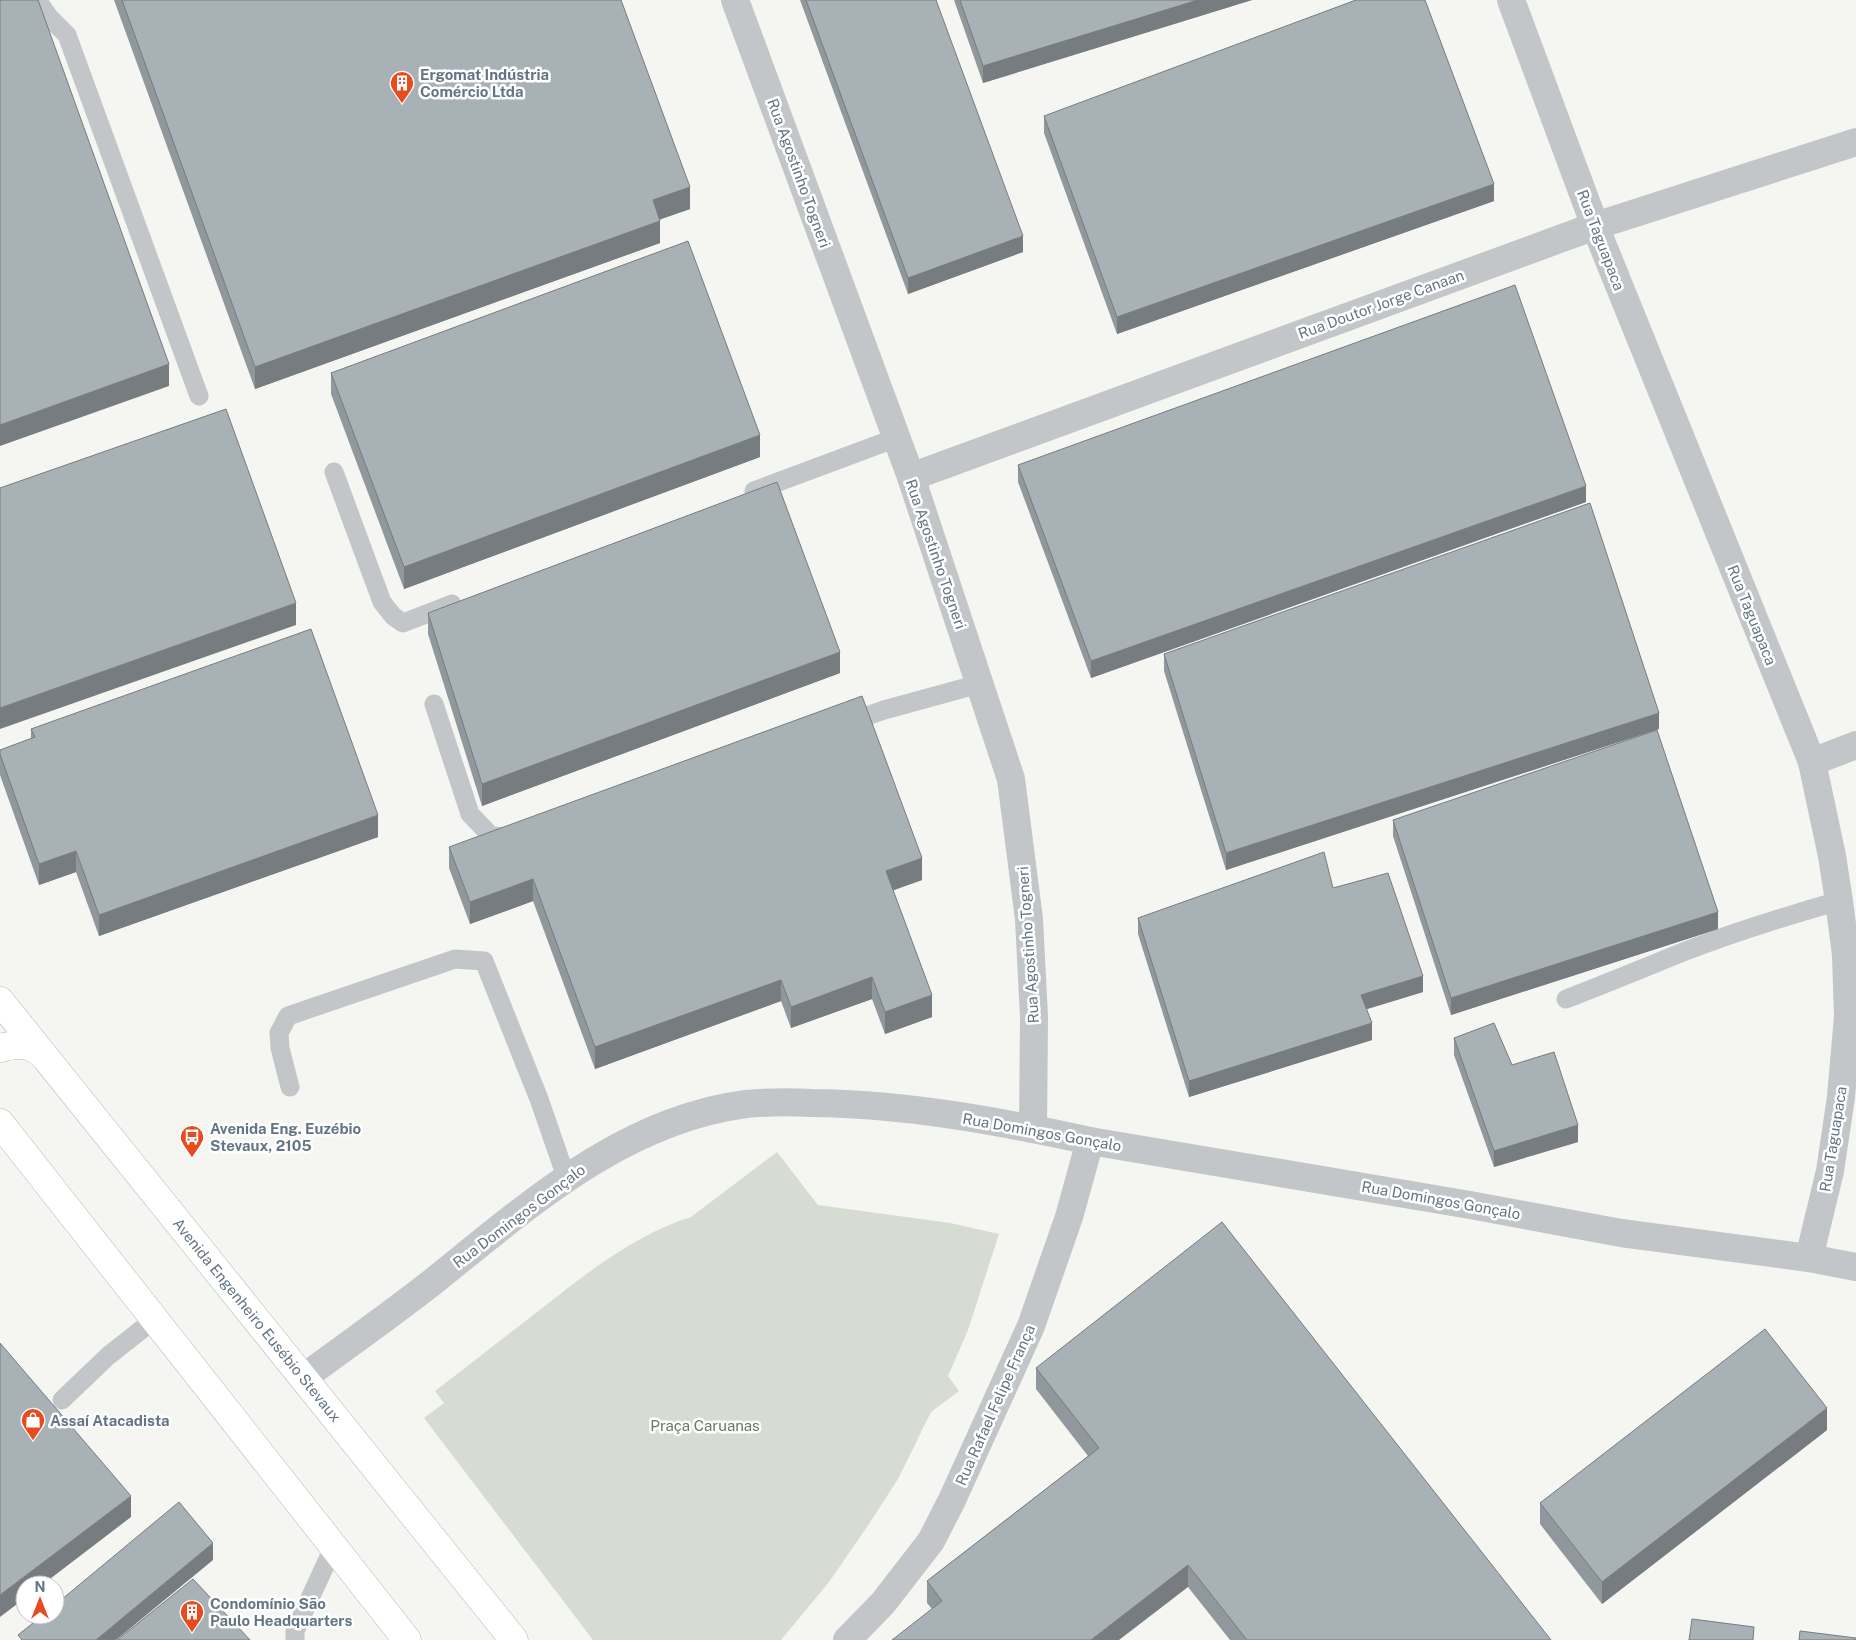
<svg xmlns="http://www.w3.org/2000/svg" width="1856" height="1640" viewBox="0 0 1856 1640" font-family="'Public Sans',sans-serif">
	<rect width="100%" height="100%" fill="#f5f5f1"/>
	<path fill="#d6dcd2" d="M777,1152L818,1205L950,1223L999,1234L968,1330L948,1376L959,1391L931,1412L898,1479L869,1524L829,1582L781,1640H593L424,1418L444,1403L435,1391C470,1364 506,1336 541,1309C587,1273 634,1235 691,1217Z"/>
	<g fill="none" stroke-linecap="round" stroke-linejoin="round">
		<g stroke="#b4babe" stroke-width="29">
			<g id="secondary">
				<path d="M0,1001L514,1640"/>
				<path d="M0,1048C17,1043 31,1043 44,1056"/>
				<path d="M0,1123L407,1640"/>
			</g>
		</g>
		<g stroke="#c2c6c9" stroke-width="19">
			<path d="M37,0L49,17L67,35L199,396"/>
			<path d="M334,472L382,602L393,616L403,623L452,604"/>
			<path d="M754,491L896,438"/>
			<path d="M434,704L470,814L491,836L511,837"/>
			<path d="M846,723L884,710L979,684"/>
			<path d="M1566,999C1605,984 1644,968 1683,952C1734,932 1786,916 1839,901"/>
			<path d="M290,1087L280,1048L279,1033L288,1016L455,959L484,961L539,1099L566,1177"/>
			<path d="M62,1400L108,1356L155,1319"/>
			<path d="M295,1640V1631L334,1546"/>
		</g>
		<g stroke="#c2c6c9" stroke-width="28">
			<path d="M735,0L911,477L1011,779L1029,919L1034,1017L1033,1129"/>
			<path d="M1511,0L1595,226L1812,762L1832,856L1839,901L1846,955L1848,1016L1841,1097L1830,1171L1809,1258"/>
			<path d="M911,477L1595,226L1856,142"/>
			<path d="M1812,762L1856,745"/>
			<path d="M303,1378C345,1347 389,1316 430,1284C524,1209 621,1120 746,1104C768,1102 791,1102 812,1103C906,1104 999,1121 1090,1141L1470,1205L1621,1233L1809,1258L1856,1267"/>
			<path d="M847,1640L883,1603L931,1541L952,1500L1031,1326L1069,1217L1090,1141"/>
		</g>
		<use href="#secondary" stroke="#fff" stroke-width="28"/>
	</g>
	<g fill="#90989d">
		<path d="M114,0H621L690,209L660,219V243L255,389Z"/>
		<path d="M800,0H936L1023,252L908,294Z"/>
		<path d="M954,0H1252L983,83Z"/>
		<path d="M1044,116L1494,201L1117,334L1044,133Z"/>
		<path d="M331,373L760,457L404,589L331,394Z"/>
		<path d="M1018,465L1586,502L1091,678L1018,482Z"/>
		<path d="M428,613L840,673L482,806L428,634Z"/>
		<path d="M1164,654L1659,729L1226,870L1164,671Z"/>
		<path d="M31,729L378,837L99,936L76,872L39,885L0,775V750L31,739Z"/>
		<path d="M1393,820L1718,929L1451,1015L1393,836Z"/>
		<path d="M449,847L922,880L893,890L932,1017L885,1034L872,999L791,1028L781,1001L595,1069L533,901L470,924L449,868Z"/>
		<path d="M1333,888L1423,992L1366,1009L1372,1040L1189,1097L1138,934V918Z"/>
		<path d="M1454,1038L1512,1065L1578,1142L1494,1167L1454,1055Z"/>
		<path d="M1036,1368L1551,1640H1230L1188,1587L932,1609L927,1603V1581L1088,1456L1036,1389Z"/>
		<path d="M1827,1430L1602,1604L1540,1524V1503Z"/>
	</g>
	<g fill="#767c7f">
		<path d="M1198,0H1252L983,83V66Z"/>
		<path d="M1494,184V201L1117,334V317Z"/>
		<path d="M690,187V209L653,222V200Z"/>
		<path d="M660,221V243L255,389V367Z"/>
		<path d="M1023,236V252L908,294V278Z"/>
		<path d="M169,364V386L0,446V425Z"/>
		<path d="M760,435V457L404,589V567Z"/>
		<path d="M1586,486V502L1091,678V661Z"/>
		<path d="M296,603V625L0,729V708Z"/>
		<path d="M840,652V673L482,806V784Z"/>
		<path d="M1659,713V729L1226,870V853Z"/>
		<path d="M378,815V837L99,936V915Z"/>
		<path d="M76,851V872L39,885V864Z"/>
		<path d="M922,858V880L886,893V871Z"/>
		<path d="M533,879V901L470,924V902Z"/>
		<path d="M1718,912V929L1451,1015V998Z"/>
		<path d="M1423,976V992L1361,1011V995Z"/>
		<path d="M872,977V999L791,1028V1007Z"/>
		<path d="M781,980V1001L595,1069V1047Z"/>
		<path d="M932,995V1017L885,1034V1012Z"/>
		<path d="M1372,1023V1040L1189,1097V1081Z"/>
		<path d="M1578,1125V1142L1494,1167V1151Z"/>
		<path d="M1827,1408V1430L1602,1604V1582Z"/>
		<path d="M131,1496V1517L42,1585H25V1598L0,1617V1595Z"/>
		<path d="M213,1543V1560L116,1640H96Z"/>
		<path d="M1188,1565V1587L1119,1640H1091Z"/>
	</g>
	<g fill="#a8b1b6" stroke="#767c7f">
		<path d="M0,0H38L169,364L0,425Z"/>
		<path d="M122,0H621L690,187L653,200L660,221L255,367Z"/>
		<path d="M806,0H936L1023,236L908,278Z"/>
		<path d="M960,0H1198L983,66Z"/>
		<path d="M1356,0H1425L1494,184L1117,317L1044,116Z"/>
		<path d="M688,241L760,435L404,567L331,373Z"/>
		<path d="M1515,285L1586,486L1091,661L1018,465Z"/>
		<path d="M226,409L296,603L0,708V488Z"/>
		<path d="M777,482L840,652L482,784L428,613Z"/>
		<path d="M1590,503L1659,713L1226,853L1164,654Z"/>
		<path d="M311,629L378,815L99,915L76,851L39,864L0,754V750L35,737L31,729Z"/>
		<path d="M862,696L922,858L886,871L932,995L885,1012L872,977L791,1007L781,980L595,1047L533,879L470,902L449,847Z"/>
		<path d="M1657,730L1718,912L1451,998L1393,820Z"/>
		<path d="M1324,852L1333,888L1388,873L1423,976L1361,995L1372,1023L1189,1081L1138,918Z"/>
		<path d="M1494,1023L1512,1065L1554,1052L1578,1125L1494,1151L1454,1038Z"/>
		<path d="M1222,1222L1551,1640H1247L1188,1565L1091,1640H892L942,1601L927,1581L1099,1448L1036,1368Z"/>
		<path d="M1765,1329L1827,1408L1602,1582L1540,1503Z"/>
		<path d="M0,1343L131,1496L0,1595Z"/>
		<path d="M179,1502L213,1543L96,1640H22L18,1635L43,1615H55V1605Z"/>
		<path d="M193,1579L250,1640H117Z"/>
		<path d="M1692,1619L1754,1627L1753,1640H1689Z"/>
		<path d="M1800,1631L1856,1638V1640H1799Z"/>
	</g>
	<defs>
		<g id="building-pin" transform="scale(1.25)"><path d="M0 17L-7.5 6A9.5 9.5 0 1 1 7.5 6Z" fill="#e84c1e" stroke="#fff"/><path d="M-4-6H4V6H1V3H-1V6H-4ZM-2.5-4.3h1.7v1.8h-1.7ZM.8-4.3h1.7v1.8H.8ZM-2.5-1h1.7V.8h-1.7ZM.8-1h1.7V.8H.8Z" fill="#fff"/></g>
		<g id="bus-pin" transform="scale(1.25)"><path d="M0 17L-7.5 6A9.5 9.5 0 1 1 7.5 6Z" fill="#e84c1e" stroke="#fff"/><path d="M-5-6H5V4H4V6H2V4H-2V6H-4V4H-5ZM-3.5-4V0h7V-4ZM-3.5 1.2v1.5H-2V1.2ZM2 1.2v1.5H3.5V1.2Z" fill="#fff"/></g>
		<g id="shop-pin" transform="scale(1.25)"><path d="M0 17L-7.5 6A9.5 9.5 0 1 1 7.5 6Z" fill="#e84c1e" stroke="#fff"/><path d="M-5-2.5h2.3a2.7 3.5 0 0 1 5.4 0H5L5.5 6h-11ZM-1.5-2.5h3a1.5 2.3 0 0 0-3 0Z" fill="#fff"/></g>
	</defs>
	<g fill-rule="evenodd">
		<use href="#building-pin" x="402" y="83"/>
		<use href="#bus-pin" x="192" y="1137"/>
		<use href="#shop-pin" x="33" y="1420"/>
		<use href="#building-pin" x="192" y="1612"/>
	</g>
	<g text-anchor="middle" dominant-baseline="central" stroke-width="5" stroke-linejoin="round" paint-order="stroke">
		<g font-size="15" font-weight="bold" fill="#637583" stroke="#fff" text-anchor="start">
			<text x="420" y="74">Ergomat Indústria<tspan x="420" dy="17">Comércio Ltda</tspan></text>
			<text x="210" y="1128">Avenida Eng. Euzébio<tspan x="210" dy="17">Stevaux, 2105</tspan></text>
			<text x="50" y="1420">Assaí Atacadista</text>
			<text x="210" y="1603">Condomínio São<tspan x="210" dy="17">Paulo Headquarters</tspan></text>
		</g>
		<g font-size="15" fill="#637583" stroke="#fff">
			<text transform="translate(799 173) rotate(70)">Rua Agostinho Togneri</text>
			<text transform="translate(1601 240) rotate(69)">Rua Taguapaca</text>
			<text transform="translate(1381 304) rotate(-20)">Rua Doutor Jorge Canaan</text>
			<text transform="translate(936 554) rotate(71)">Rua Agostinho Togneri</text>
			<text transform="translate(1752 615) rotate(68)">Rua Taguapaca</text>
			<text transform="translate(1028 945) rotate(-94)">Rua Agostinho Togneri</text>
			<text transform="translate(1042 1132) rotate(10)">Rua Domingos Gonçalo</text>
			<text transform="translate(1833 1139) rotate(-81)">Rua Taguapaca</text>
			<text transform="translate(1441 1200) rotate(10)">Rua Domingos Gonçalo</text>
			<text transform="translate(519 1216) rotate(-37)">Rua Domingos Gonçalo</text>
			<text transform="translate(257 1320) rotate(51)">Avenida Engenheiro Eusébio Stevaux</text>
			<text transform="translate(995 1405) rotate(-66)">Rua Rafael Felipe França</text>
		</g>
		<g font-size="15" fill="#677a62" stroke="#fff">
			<text x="705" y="1425">Praça Caruanas</text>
		</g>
	</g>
	<g transform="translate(40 1600)"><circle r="24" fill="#ffffff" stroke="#c1c8cd"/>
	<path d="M0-4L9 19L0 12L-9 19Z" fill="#e84c1e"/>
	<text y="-8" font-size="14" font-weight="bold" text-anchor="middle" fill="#637583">N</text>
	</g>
</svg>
